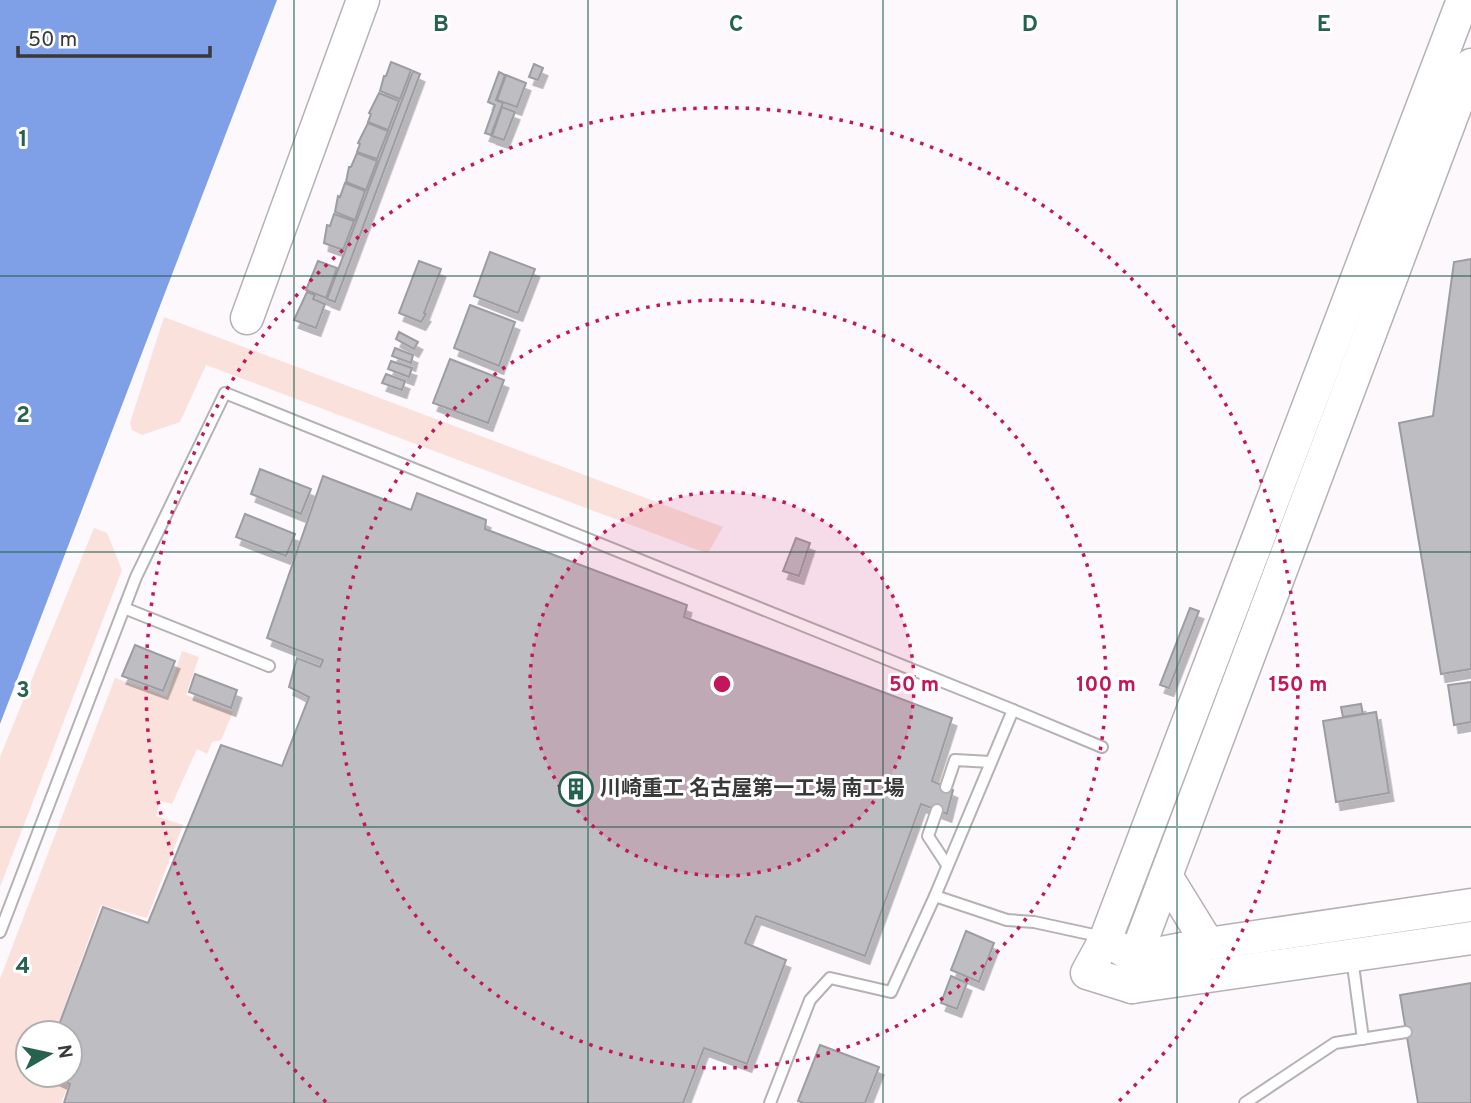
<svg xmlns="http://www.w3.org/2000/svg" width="1471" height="1103" viewBox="0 0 1471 1103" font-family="Overpass,'Noto Sans JP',sans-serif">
	<defs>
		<filter id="shadow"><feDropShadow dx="4.5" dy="8" stdDeviation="0" flood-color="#0004"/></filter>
	</defs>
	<rect width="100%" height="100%" fill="#fcf8fc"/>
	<g fill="#fae1db">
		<path d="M164,317L723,527L708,553L695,549L206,365L180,422L142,435L132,430L130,423Z"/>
		<path d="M94,528L107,533L122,570L0,887V757Z"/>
		<path d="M182,651L199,657L186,695L233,712L221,740L212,742L207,754L197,749L172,804L160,801L156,816L183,825L147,918L101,905L55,1033H28V1075H46L69,1084L61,1103H0V979L115,678L167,697Z"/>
	</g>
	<path fill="#7f9fe7" d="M0,0H277L0,724Z"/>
	<g fill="#bebdc2" stroke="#9d9ca1" stroke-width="2" filter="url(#shadow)">
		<path d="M391,62L411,70L400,99L380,91L384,76H386Z"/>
		<path d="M534,64L543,68L538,80L529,77Z"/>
		<path d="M413,71L420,74L335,302L327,299Z"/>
		<path d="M499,72L505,75L496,100L503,103L491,135L485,133L495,105L488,102Z"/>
		<path d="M506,75L526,83L517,107L497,100Z"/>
		<path d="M379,93L399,101L388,130L368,122L371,114L369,113Z"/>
		<path d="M502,107L515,112L504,140L492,136Z"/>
		<path d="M368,123L388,131L377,159L357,152L360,144L358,143Z"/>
		<path d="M357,153L377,161L366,190L346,182L349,167H351Z"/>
		<path d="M345,183L365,191L355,220L335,212L338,196L340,197Z"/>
		<path d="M334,214L354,221L343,250L324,243L327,225L330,226Z"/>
		<path d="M490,252L535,269L518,313L474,296Z"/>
		<path d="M1471,259V669L1441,674L1399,423L1433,416L1454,262Z"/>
		<path d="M318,261L337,268L326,298L306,290Z"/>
		<path d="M419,261L441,269L424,313L426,314L421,322L399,313Z"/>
		<path d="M307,292L315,295L313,299L325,304L316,328L294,320Z"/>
		<path d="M470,305L515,322L499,366L454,348Z"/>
		<path d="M399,332L418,342L414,349L396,339Z"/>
		<path d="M395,348L413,355L411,363L392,356Z"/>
		<path d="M450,359L504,380L488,423L433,403Z"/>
		<path d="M391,361L412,368L409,377L388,369Z"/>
		<path d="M386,374L405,381L402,390L382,383Z"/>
		<path d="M260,469L311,489L301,514L251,494Z"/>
		<path d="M323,476L411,510L417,493L486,520L485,529L687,605L684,617L952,718L932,781L953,790L947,814L921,804L865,956L756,916L745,943L786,960L747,1064L704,1048L683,1103H64L70,1084L50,1075H70V1033H56L103,907L148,923L221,745L282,766L309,697L289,687L297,658L320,667L323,660L267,638Z"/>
		<path d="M245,514L295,534L286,556L236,537Z"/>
		<path d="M796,538L810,543L799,576L783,571Z"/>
		<path d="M1190,608L1199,611L1169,688L1160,685Z"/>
		<path d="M135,645L175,661L163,691L122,676Z"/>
		<path d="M195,674L237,690L231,708L189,692Z"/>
		<path d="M1471,682V722L1454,725L1448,685Z"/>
		<path d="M1361,704L1363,714L1343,717L1341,707Z"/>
		<path d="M1376,712L1389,793L1336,802L1323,721Z"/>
		<path d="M966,931L994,943L979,982L951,970Z"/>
		<path d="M951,976L967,983L957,1009L941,1003Z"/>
		<path d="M1471,983V1103H1418L1400,995Z"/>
		<path d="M820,1045L879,1067L865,1103H804L798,1101Z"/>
	</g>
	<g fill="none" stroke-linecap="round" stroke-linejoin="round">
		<g stroke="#b5b1b4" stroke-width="14">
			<g id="lane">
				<path d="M124,608L269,666"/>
				<path d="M1013,710L1102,747"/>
				<path d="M946,787L955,760L991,762"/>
				<path d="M937,810L928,836L947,865"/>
				<path d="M0,932L136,577L225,393L1013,710L935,896L1007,920L1034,922L1103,937"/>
				<path d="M1352,958L1363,1039"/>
				<path d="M770,1103L810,1000L830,978L891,992L935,896"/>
				<path d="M1245,1103L1335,1043L1406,1032"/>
			</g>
		</g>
		<g stroke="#b5b1b4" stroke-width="35">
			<g id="secondary">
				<path d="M1463,0L1106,938L1087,973L1132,987L1471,938"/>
				<path d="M247,318L363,0"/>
				<path d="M1166,876L1208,944"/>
				<path d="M1121,949L1135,958L1208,944L1471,905"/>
				<path d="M1132,987L1135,958L1471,65"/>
			</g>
		</g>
		<use href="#lane" stroke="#fff" stroke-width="10"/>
		<use href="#secondary" stroke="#fff" stroke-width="32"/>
	</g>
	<path fill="none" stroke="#26624e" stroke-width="2" stroke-opacity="0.55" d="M294,0V1103M588,0V1103M883,0V1103M1177,0V1103M0,276H1471M0,552H1471M0,827H1471"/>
	<circle cx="722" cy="684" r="192" fill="#c2185b" fill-opacity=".12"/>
	<g fill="none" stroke="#c2185b" stroke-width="3.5" stroke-dasharray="3.5 7">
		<circle cx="722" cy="684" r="192"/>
		<circle cx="722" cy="684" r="384"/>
		<path d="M326 1102A576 576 0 1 1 1118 1102"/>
	</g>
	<defs>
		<g id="building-ring" transform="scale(1.75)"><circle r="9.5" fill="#fff" stroke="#26624e" stroke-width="1.5"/><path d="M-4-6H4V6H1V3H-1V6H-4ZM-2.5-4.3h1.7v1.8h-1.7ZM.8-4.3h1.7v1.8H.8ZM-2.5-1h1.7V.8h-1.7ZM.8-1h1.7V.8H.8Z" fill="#26624e"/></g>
	</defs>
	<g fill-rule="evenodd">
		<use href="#building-ring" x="576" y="789"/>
	</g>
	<g text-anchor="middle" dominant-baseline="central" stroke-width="6" stroke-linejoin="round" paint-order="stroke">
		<g font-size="21" font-weight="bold" fill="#3a393a" stroke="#fff" text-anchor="start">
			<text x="600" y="789">川崎重工 名古屋第一工場 南工場</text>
		</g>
	</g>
	<g font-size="23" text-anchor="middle" font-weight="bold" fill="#26624e" stroke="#fff" stroke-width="6" stroke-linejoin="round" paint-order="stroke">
		<text x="441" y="31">B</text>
		<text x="736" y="31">C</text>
		<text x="1030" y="31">D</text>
		<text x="1324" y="31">E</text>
		<text x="23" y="146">1</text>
		<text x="23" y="422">2</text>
		<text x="23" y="697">3</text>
		<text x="23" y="973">4</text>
	</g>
	<circle cx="722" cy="684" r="10" fill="#c2185b" stroke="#fff" stroke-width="3.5"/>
	<g font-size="21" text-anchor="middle" font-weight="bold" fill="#c2185b" stroke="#fff" stroke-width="6" stroke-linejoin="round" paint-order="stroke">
		<text x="914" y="691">50 m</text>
		<text x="1106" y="691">100 m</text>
		<text x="1298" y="691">150 m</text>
	</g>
	<g transform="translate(49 1054) rotate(81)"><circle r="33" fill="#ffffff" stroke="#b0b0b0" stroke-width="2"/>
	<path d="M0-5L12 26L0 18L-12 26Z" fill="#26624e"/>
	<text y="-10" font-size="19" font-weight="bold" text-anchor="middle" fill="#3a393a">N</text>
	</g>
	<path d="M18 46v10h192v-10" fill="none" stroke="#3a393a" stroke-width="3.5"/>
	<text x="28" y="46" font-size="21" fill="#3a393a" stroke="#ffffff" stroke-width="5" paint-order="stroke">50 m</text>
</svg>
